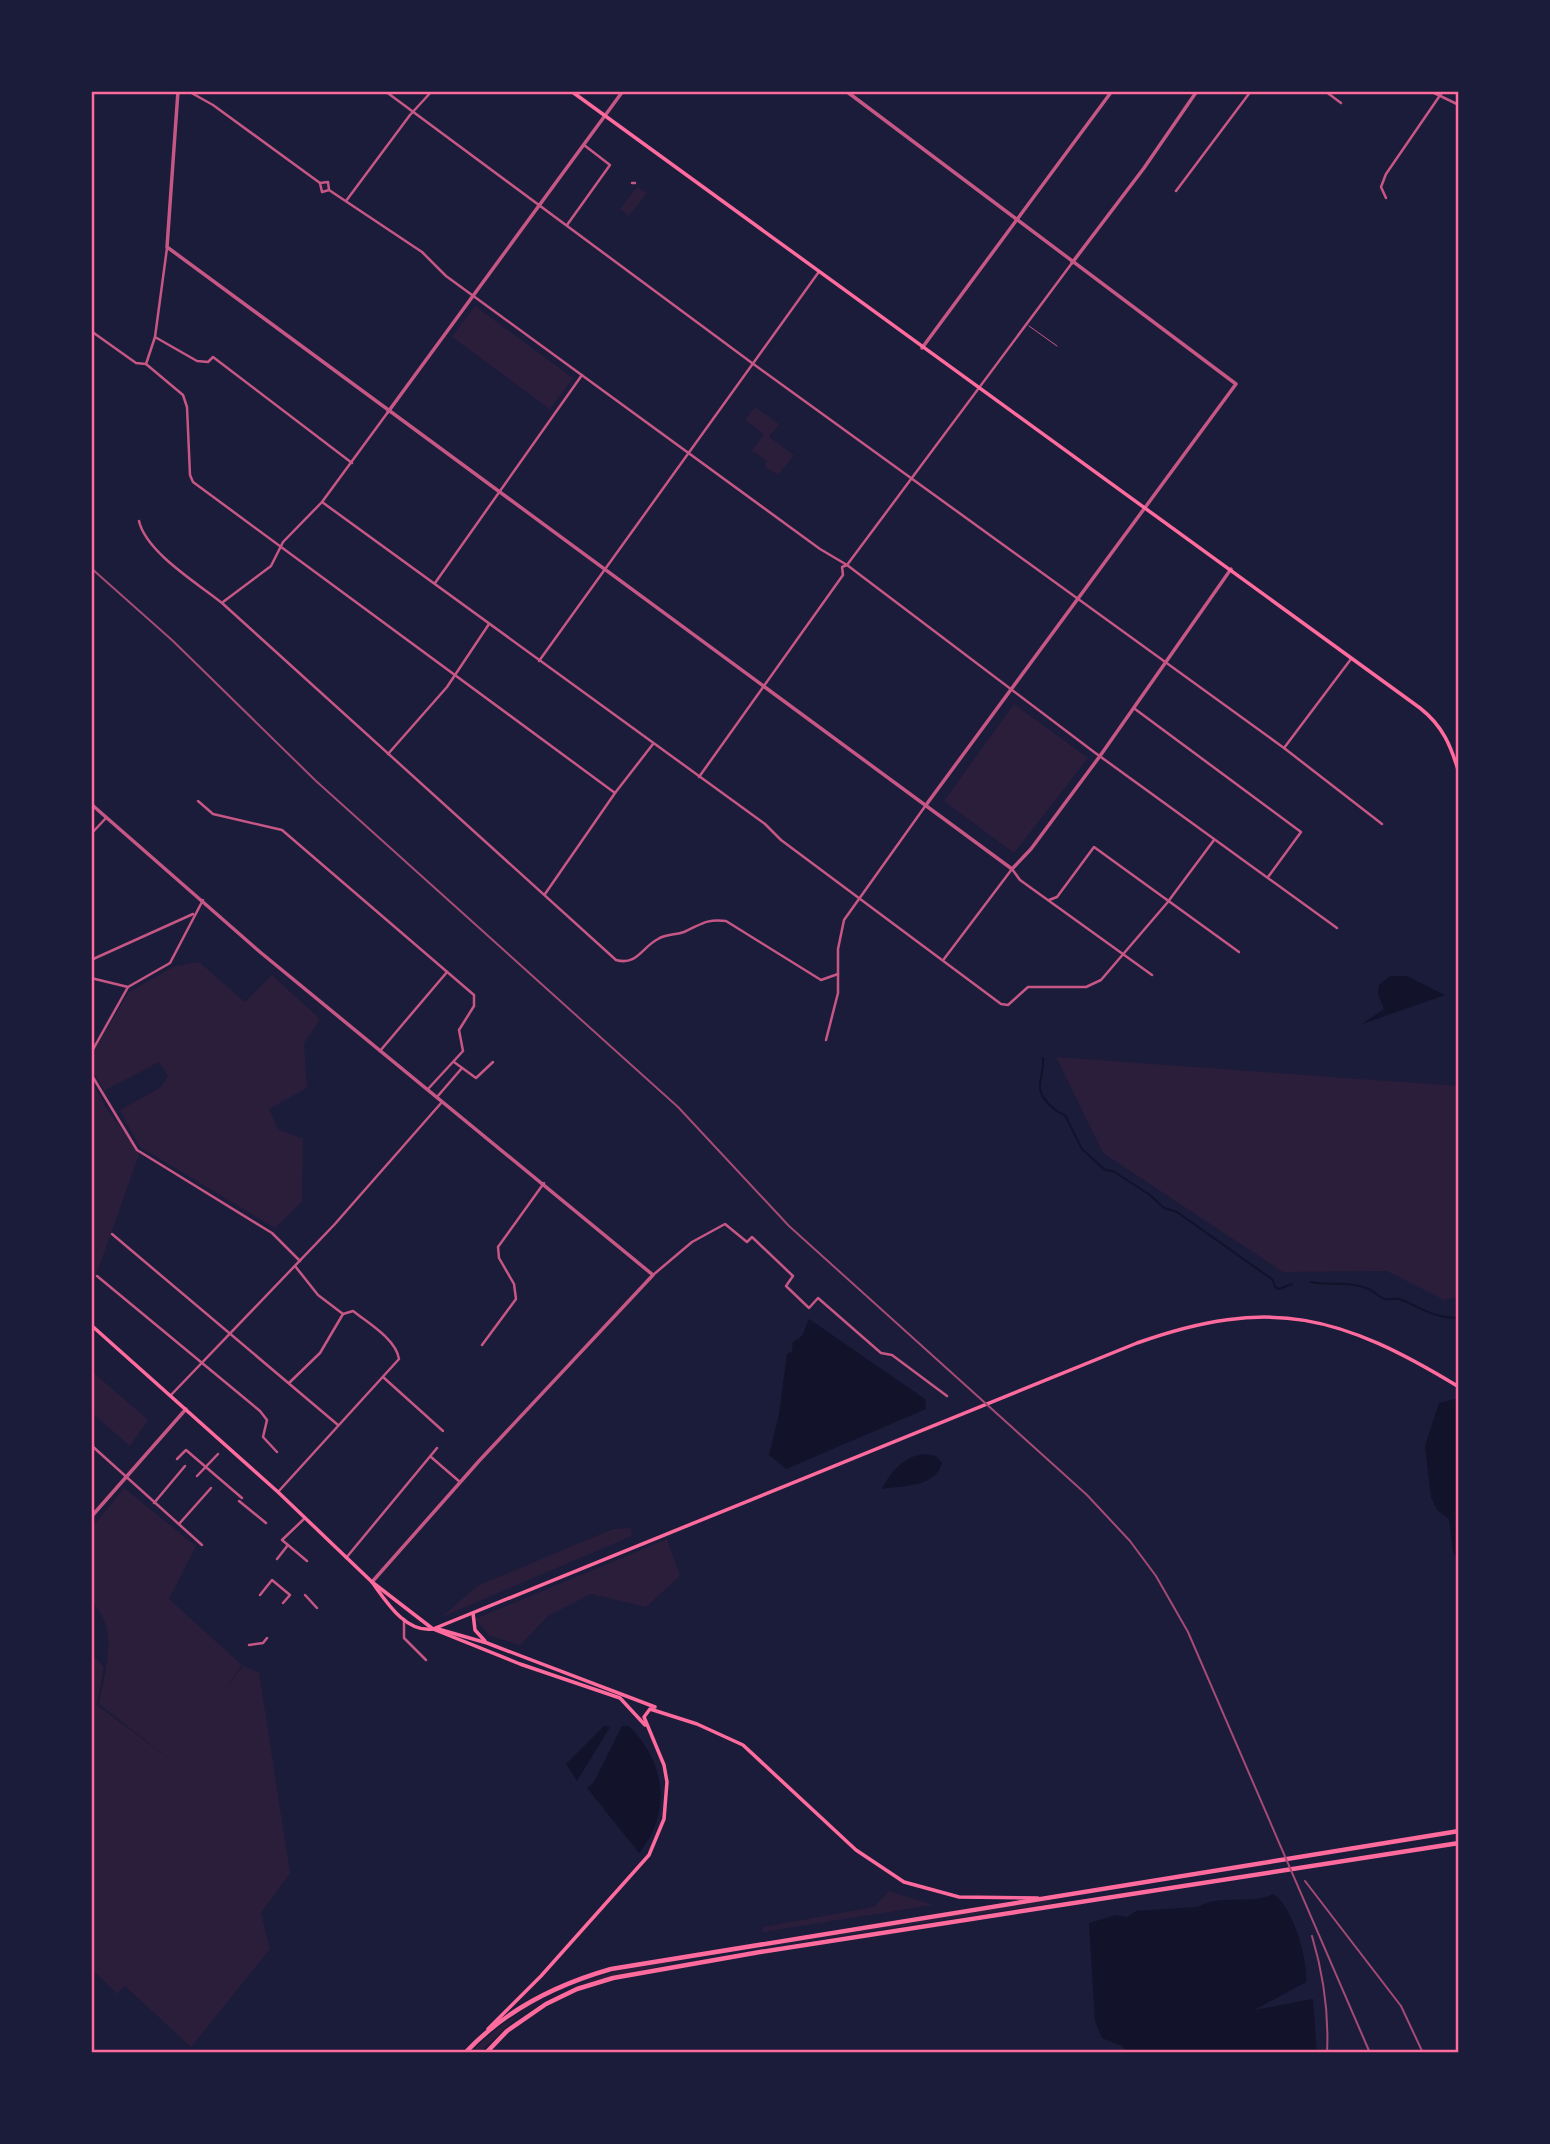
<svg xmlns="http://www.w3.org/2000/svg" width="1550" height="2144" viewBox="0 0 1550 2144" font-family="'Noto Serif',serif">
	<rect width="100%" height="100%" fill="#1b1b3a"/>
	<g fill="#2a1e3b">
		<path d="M637,187L647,193L629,216L620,209Z"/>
		<path d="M475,306L573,378L550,409L452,337Z"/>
		<path d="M755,407L779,424L769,437L794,455L778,475L765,467L767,461L754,452L750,453L764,434L745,420Z"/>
		<path d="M1014,704L1088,758L1014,853L944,801Z"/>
		<path d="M199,962L245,1002L272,975L320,1019L304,1043L307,1088L269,1109L278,1129L303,1139L302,1201L275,1228L140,1147L120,1110L161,1087L168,1076L159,1062L104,1091L91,1067V1055L129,992L175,966Z"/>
		<path d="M1056,1057L1459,1086V1297L1444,1300L1387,1271L1283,1272L1103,1153Z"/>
		<path d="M91,1079L107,1110L140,1152L94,1281L91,1279Z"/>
		<path d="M95,1374L148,1420L130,1446L91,1412V1377Z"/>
		<path d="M124,1488L196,1546L169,1599L242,1665L225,1689L243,1666L259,1672L290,1873L261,1913L270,1949L191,2047L125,1986L117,1994L91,1968V1653L104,1667L97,1705L172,1761L99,1704C105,1670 120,1628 91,1601V1529Z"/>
		<path d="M631,1528L632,1536L442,1617L477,1586L613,1529Z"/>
		<path d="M667,1539L680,1576L646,1607L591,1594L548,1616L520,1645L490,1636L475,1619Z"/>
		<path d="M889,1891L933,1905L763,1932V1927L874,1907Z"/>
		<path d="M1051,1900L1052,1903L695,1958L583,1983L552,1995L521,2013L479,2053H471C514,2009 563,1987 621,1970Z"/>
	</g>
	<g fill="#12122b">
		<path d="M1390,976H1407L1445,995L1362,1024L1384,1009L1378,994L1379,985Z"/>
		<path d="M809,1319L925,1399L926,1409L786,1469L769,1455L779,1414L787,1354L792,1351L793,1342L802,1336Z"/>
		<path d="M1455,1399L1459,1400V1562L1453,1552L1449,1519L1437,1510L1431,1497L1425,1446L1439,1403Z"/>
		<path d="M923,1454L936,1456L942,1463C935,1488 903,1485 882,1489C890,1472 904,1457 923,1454Z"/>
		<path d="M604,1726L610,1727L577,1781L566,1764Z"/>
		<path d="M622,1726H629C666,1763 672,1813 639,1853L587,1788L594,1782Z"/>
		<path d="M1273,1894C1291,1902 1309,1962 1306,1982L1254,2010L1313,1999L1317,2053H1127L1122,2046L1102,2038L1095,2021L1089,1923L1116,1915L1127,1917L1136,1911L1198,1907C1220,1893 1252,1906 1273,1894Z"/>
	</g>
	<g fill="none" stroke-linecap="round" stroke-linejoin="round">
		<g stroke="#12122b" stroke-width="2">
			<path d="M1043,1058C1044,1070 1040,1076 1040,1086C1039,1097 1055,1112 1065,1115L1082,1149L1105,1170L1113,1171L1150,1195L1164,1208L1177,1212L1273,1280L1275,1287L1279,1289L1292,1284"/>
			<path d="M1311,1282C1329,1286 1348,1281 1366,1288C1373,1290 1378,1297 1385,1299C1391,1300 1396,1297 1402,1300C1424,1309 1433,1318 1459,1318"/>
		</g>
		<path stroke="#c65784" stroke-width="1" d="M1029,326L1057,346"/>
		<g stroke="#c65784" stroke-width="2.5">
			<path d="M188,91L213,105L320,183"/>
			<path d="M385,91L752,363L1284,748L1382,824"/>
			<path d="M1325,91L1341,103"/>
			<path d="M1430,91L1459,105"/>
			<path d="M632,183H635"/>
			<path d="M329,190L322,192L320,183L328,182L329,190L422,252L446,276L820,549L847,565L1094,752L1337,928"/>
			<path d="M1176,191L1251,91"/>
			<path d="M1386,198L1381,187L1386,174L1443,91"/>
			<path d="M346,201L410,115L432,91"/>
			<path d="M567,225L610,165L584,145"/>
			<path d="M91,331L136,363L146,364L183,395L187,407L190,475L193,482L615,793"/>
			<path d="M155,337L197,361L208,362L213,357L352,463"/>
			<path d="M146,364L155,337L167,248"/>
			<path d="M322,502L765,824L781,840L1001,1004L1008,1005L1028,987H1086L1101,980L1167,903L1214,840"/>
			<path d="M139,521C146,552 197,583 222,603L616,960C637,966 642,947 658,939C666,934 676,935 684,932C702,924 705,919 726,921L821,980L838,974"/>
			<path d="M435,583L582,375"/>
			<path d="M223,602L271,566L283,542L322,502L388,412"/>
			<path d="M539,661L818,273"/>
			<path d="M1135,709L1301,832L1268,877"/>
			<path d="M1284,748L1351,659"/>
			<path d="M388,754L447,687L489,624"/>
			<path d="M699,777L843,575L842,567L847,565L1072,263"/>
			<path d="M198,801L213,814L282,830L474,995V1006L459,1030L463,1051L428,1089"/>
			<path d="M91,834L106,818"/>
			<path d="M545,894L615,793L653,744"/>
			<path d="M1049,900L1057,897L1094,847L1239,952"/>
			<path d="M944,959L1012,869L1020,880L1152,975"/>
			<path d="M91,960L193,914"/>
			<path d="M91,978L128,987L91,1053"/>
			<path d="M128,987L170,963L203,900"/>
			<path d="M826,1040L838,993V949L844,920L926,805"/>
			<path d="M380,1051L447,972"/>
			<path d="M454,1062L476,1078L493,1062"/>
			<path d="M91,1074L137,1150L272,1233L300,1261"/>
			<path d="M437,1097L462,1068"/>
			<path d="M112,1234L338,1425"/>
			<path d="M653,1275L692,1242L725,1224L747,1242L752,1237L793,1276L786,1286L809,1308L818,1298L881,1353L892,1355L947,1396"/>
			<path d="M97,1276L260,1411L267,1420L263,1437L277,1452"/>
			<path d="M482,1345L516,1299L514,1284L499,1258L498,1247L544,1183"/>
			<path d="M383,1377L443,1431"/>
			<path d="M289,1383L320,1353L343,1314L318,1295L295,1266"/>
			<path d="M171,1395L334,1225L442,1102"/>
			<path d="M91,1445L202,1545"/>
			<path d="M431,1457L460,1482"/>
			<path d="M177,1459L186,1450L242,1498"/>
			<path d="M197,1476L218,1454"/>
			<path d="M278,1492L399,1359C396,1339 368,1323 353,1311L343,1314"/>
			<path d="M239,1501L266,1523"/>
			<path d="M154,1503L185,1466"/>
			<path d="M305,1518L282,1540L307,1561"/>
			<path d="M179,1524L211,1488"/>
			<path d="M346,1558L437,1448"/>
			<path d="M277,1559L288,1545"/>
			<path d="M260,1595L272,1580L290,1595L283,1603"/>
			<path d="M305,1595L317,1608"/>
			<path d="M404,1619V1638L426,1660"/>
			<path d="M249,1645L263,1643L267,1638"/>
		</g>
		<g stroke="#c65784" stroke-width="3.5">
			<path d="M178,91L167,247L1012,869L1031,849L1100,756L1231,569"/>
			<path d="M846,91L1236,384L926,805"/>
			<path d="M1072,263L1144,168L1197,91"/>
			<path d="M922,348L1112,91"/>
			<path d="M388,412L623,91"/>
			<path d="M91,804L260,952L653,1275L479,1461L372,1582"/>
			<path d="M91,1517L186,1409"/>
		</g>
		<g stroke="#ff6b9d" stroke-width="3.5">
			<path d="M571,91L1420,708C1443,726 1451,746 1459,773"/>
			<path d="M91,1325L278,1492L372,1582L433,1629L520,1664L620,1698L645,1725"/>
			<path d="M372,1582C386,1601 405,1633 433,1629L1137,1343C1271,1295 1342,1316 1459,1387"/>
			<path d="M473,1613L475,1630L485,1641"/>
			<path d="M438,1629L487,1643L655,1707"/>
			<path d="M488,2029L541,1976L649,1855L664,1819L667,1782L664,1765L644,1717L650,1709L697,1724L743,1745L856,1850L904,1882L959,1897L1038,1898"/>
		</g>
		<g stroke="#ff6b9d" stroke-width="4.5">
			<path d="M465,2053C505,2010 555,1985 611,1969L1459,1831"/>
			<path d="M486,2053L507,2031L546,2004L577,1989L613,1978L760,1952L1459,1843"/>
		</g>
		<g stroke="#a44b75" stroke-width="2">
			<path d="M91,568L173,641L316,781L678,1107L789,1226L1087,1495L1130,1541L1156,1576L1188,1632L1370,2053"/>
			<path d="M1305,1881L1401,2006L1423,2053"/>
			<path d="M1312,1936C1323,1973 1329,2014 1327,2053"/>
		</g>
	</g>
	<rect width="1550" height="2144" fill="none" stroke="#1b1b3a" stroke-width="186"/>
	<rect x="93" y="93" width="1364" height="1958" fill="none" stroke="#ff6b9d" stroke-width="2.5"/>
</svg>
